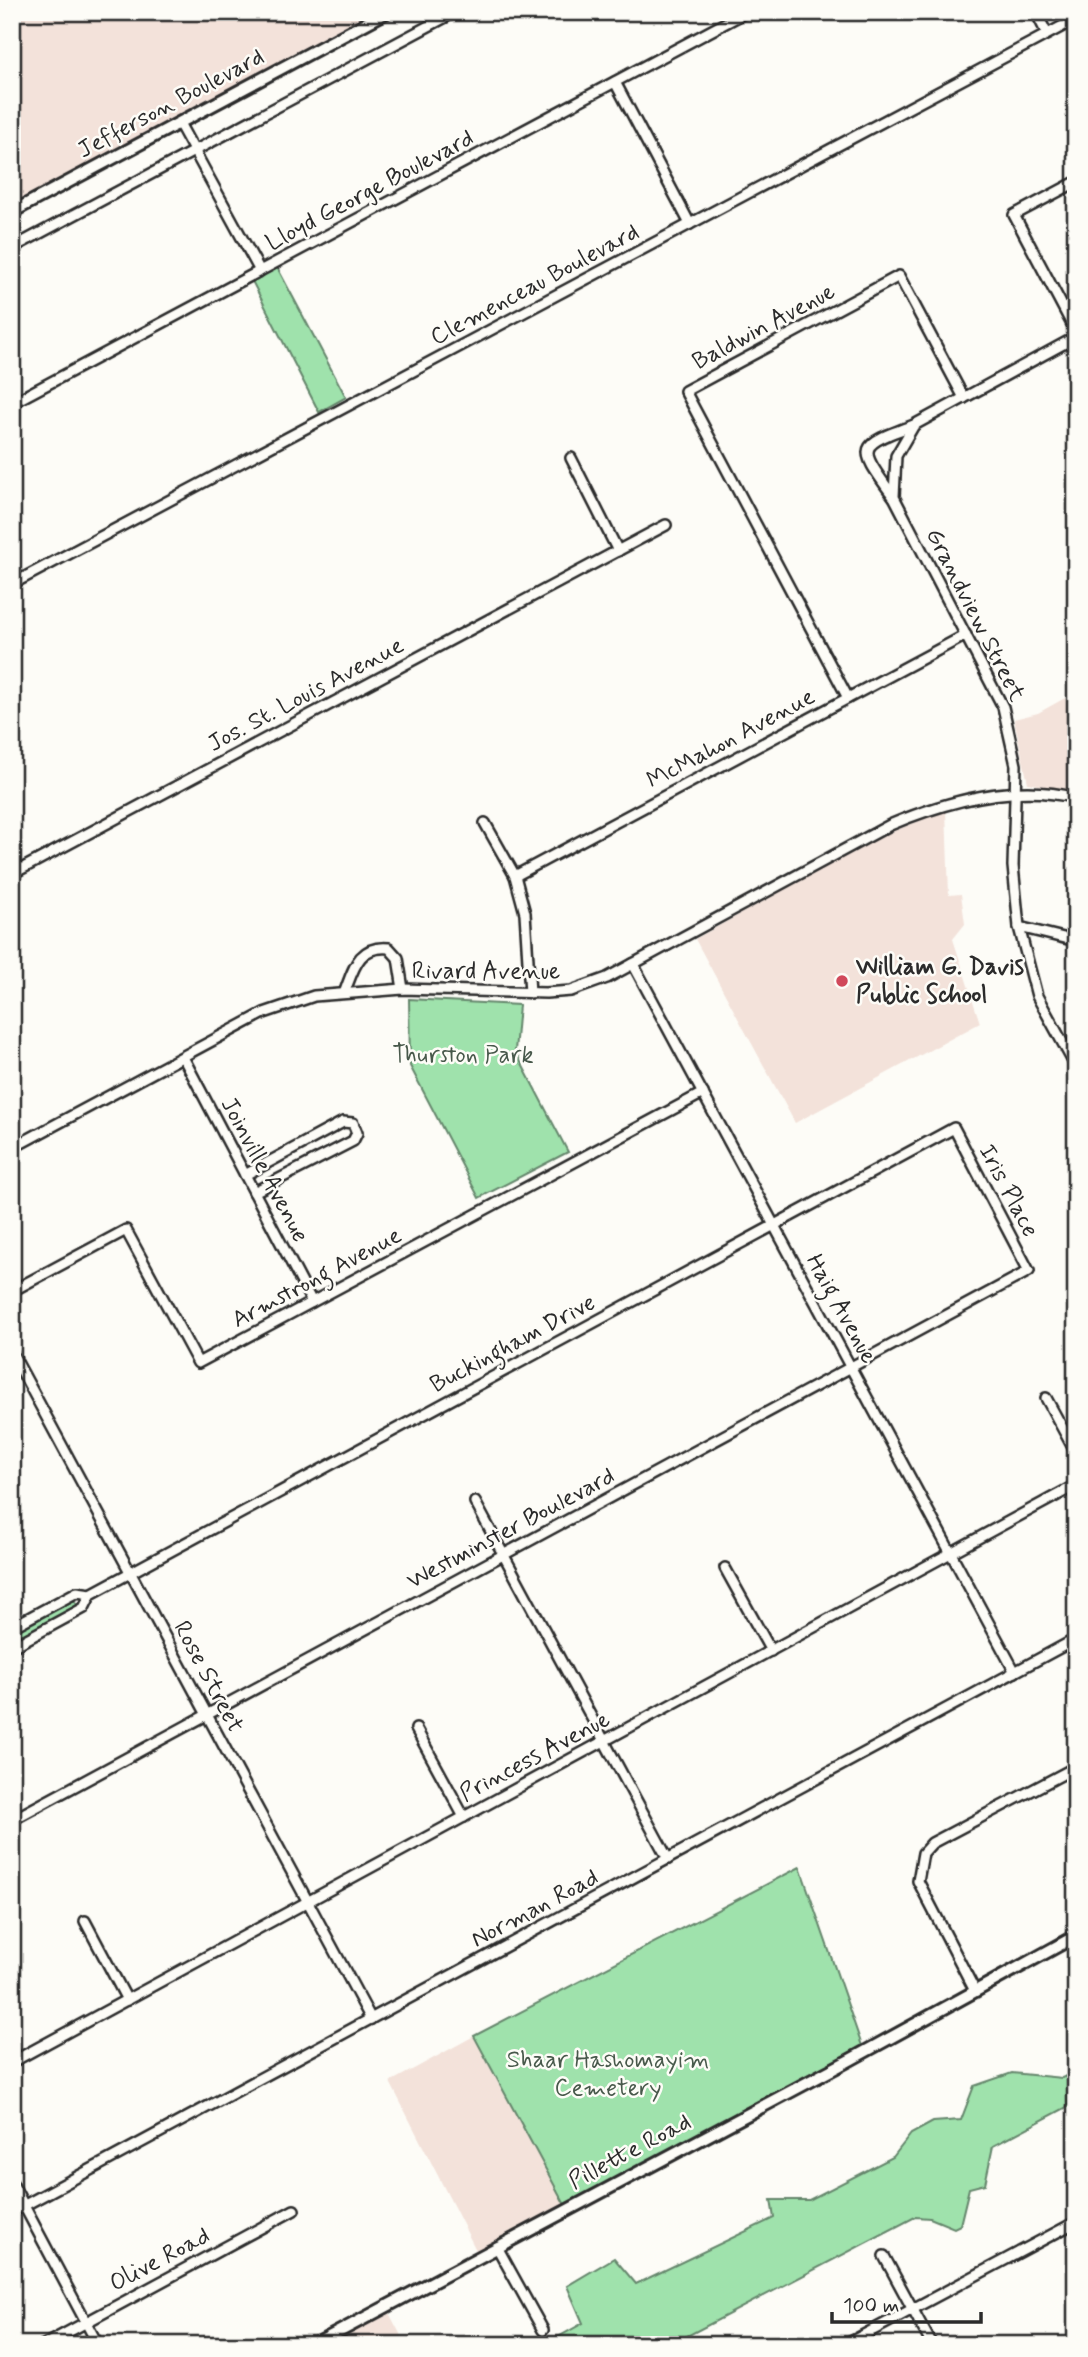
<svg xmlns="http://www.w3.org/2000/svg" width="1088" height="2357" viewBox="0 0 1088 2357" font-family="Mynerve,sans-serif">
	<rect width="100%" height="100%" fill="#fdfcf7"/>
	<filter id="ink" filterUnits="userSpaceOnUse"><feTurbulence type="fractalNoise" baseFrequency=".0143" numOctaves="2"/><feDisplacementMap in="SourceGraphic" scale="14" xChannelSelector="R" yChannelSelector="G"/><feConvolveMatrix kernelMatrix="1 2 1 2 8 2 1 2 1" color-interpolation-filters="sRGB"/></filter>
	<g filter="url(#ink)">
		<g fill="#f3e2da">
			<path d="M12,12H374L12,205Z"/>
			<path d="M1065,698L1076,718V792L1028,783L1014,719L1038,713Z"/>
			<path d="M946,810L949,895L961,894L965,924L953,939L980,1023L795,1123L695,939L879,837Z"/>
			<path d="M474,2036L565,2205L477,2252L390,2082Z"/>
			<path d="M389,2313L406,2345H326L382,2316Z"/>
		</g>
		<g fill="#9fe2ac" stroke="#65866c" stroke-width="2">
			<path d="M277,267L346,397L319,412L252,281Z"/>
			<path d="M409,999L519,1005L515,1051L568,1152L479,1198L410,1066Z"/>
			<path d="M72,1599L77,1604L75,1608L12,1642V1632Z"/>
			<path d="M800,1867L862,2046L565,2205L474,2036Z"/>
			<path d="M1076,2071V2105L1067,2107L993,2146L985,2184L969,2188L960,2225L954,2228L930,2218L915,2217L670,2345H544L583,2323L567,2286L614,2258L636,2284L774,2218L771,2200H809L893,2157L911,2134L933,2122L961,2120L974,2086L1012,2073L1062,2078Z"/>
		</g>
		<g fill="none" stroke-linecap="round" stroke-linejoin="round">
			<g stroke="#2b2b2b" stroke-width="14">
				<g id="minor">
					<path d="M1036,12L1047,34"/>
					<path d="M615,82L690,224"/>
					<path d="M179,123L260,271"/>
					<path d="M1076,182L1014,215L1076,332"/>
					<path d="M12,248L455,12"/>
					<path d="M1076,337L914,425L896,456L894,497L1003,707L1016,765L1013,866L1019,927L1037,996L1076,1067"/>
					<path d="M12,403L746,12"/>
					<path d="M571,458L618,551"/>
					<path d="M893,496C858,447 855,446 914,425"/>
					<path d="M12,584L1076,19"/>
					<path d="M848,698L685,391L899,276L964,398"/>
					<path d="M485,823L515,876L525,913L530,993"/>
					<path d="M12,874L666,525"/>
					<path d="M515,876L966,635"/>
					<path d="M1019,927L1076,941"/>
					<path d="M633,964L1015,1672"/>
					<path d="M345,991C354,967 359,945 389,948L398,958L403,989"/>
					<path d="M183,1057L312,1302"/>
					<path d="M12,1148L264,1013L314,996L403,989L546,993L571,991L607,978L890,825C947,801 1014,782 1076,798"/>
					<path d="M245,1175L343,1122L353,1123L357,1133L353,1141L254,1192"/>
					<path d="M12,1291L126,1230L198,1363L703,1093"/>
					<path d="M12,1353L371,2019"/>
					<path d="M1046,1398L1076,1453"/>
					<path d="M475,1502L668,1859"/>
					<path d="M725,1568L771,1651"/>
					<path d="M12,1627L77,1592L91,1594"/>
					<path d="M12,1647L84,1608L91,1594L954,1128L1029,1271L12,1820"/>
					<path d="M416,1729L464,1817"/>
					<path d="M85,1921L127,2000"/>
					<path d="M975,1991L918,1881L923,1853L932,1843L1076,1767"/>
					<path d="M12,2062L1076,1485"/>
					<path d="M12,2183L98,2345"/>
					<path d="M12,2212L1076,1639"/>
					<path d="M497,2247L543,2330"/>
					<path d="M884,2256L932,2345"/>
					<path d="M44,2345L294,2210"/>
					<path d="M845,2345L1076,2222"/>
				</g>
			</g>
			<g stroke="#2b2b2b" stroke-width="16">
				<g id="tertiary">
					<path d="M12,212L387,12"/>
					<path d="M314,2345L848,2061L1076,1936"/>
				</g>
			</g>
			<use href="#minor" stroke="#fdfcf7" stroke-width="9"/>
			<use href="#tertiary" stroke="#fdfcf7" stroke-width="10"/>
			<g stroke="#2b2b2b" stroke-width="5">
				<path id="rail" d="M12,19L24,12"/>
			</g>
			<use href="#rail" stroke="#fdfcf7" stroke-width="2.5" stroke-dasharray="8" stroke-linecap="butt"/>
		</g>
	</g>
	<circle fill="#d1495b" stroke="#fdfcf7" stroke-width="2.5" cx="842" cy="981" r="7"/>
	<g text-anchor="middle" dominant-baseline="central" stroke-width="5" stroke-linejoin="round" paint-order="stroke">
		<g font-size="24" fill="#2b2b2b" stroke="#fdfcf7">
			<text transform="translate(171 104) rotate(-28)">Jefferson Boulevard</text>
			<text transform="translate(370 191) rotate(-28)">Lloyd George Boulevard</text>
			<text transform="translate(535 285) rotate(-28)">Clemenceau Boulevard</text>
			<text transform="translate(764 327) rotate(-28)">Baldwin Avenue</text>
			<text transform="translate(975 615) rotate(63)">Grandview Street</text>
			<text transform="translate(306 695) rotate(-28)">Jos. St. Louis Avenue</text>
			<text transform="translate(731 739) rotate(-28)">McMahon Avenue</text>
			<text x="486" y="971">Rivard Avenue</text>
			<text transform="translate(264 1170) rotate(62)">Joinville Avenue</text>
			<text transform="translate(1008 1191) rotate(62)">Iris Place</text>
			<text transform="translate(317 1278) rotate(-28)">Armstrong Avenue</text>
			<text transform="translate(841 1309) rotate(61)">Haig Avenue</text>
			<text transform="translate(513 1344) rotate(-28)">Buckingham Drive</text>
			<text transform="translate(511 1529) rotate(-28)">Westminster Boulevard</text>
			<text transform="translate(208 1677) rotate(62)">Rose Street</text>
			<text transform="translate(535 1757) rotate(-28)">Princess Avenue</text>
			<text transform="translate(535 1909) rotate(-28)">Norman Road</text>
			<text transform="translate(630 2152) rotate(-28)">Pillette Road</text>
			<text transform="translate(160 2260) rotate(-28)">Olive Road</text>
		</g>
		<g font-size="24" font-weight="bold" fill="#2b2b2b" stroke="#fdfcf7" text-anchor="start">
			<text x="856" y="967">William G. Davis<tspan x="856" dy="28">Public School</tspan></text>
		</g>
		<g font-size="24" fill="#48594b" stroke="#fdfcf7">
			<text x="463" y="1055">Thurston Park</text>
			<text x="608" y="2060">Shaar Hashomayim<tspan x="608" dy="28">Cemetery</tspan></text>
		</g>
	</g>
	<rect width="1088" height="2357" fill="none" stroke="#fdfcf7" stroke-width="42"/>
	<rect x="21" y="21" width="1046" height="2315" fill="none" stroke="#2b2b2b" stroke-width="2.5" filter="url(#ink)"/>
	<path d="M832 2312v10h149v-10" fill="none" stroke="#2b2b2b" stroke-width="3.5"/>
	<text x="843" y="2312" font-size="21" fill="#2b2b2b" stroke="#fdfcf7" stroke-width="5" paint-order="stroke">100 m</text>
</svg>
